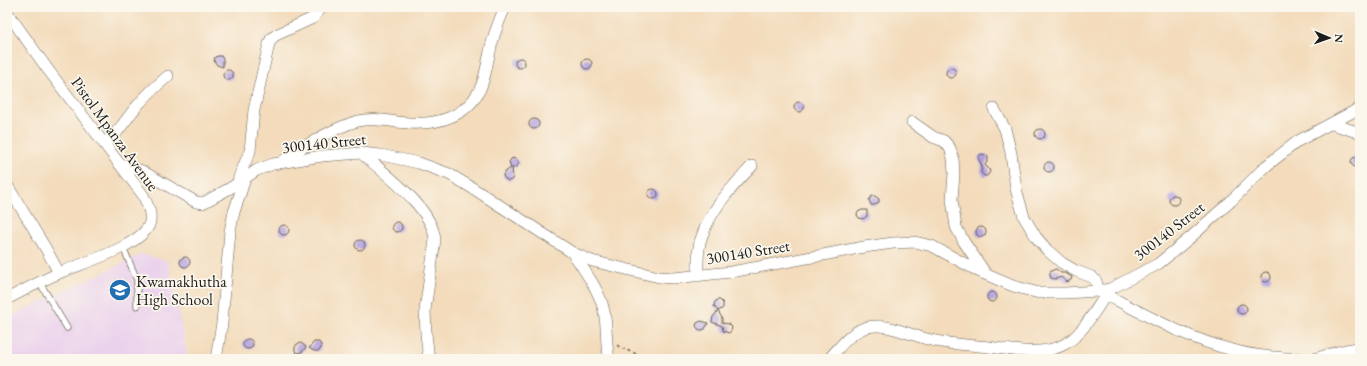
<svg xmlns="http://www.w3.org/2000/svg" width="1367" height="366" viewBox="0 0 1367 366" font-family="'EB Garamond',serif">
	<rect width="100%" height="100%" fill="#fbf7ec"/>
	<filter id="ink" filterUnits="userSpaceOnUse"><feTurbulence type="fractalNoise" baseFrequency=".025" numOctaves="2"/><feDisplacementMap in="SourceGraphic" scale="8" xChannelSelector="R" yChannelSelector="G"/><feConvolveMatrix kernelMatrix="1 2 1 2 8 2 1 2 1" color-interpolation-filters="sRGB"/></filter>
	<filter id="wash" filterUnits="userSpaceOnUse"><feTurbulence type="fractalNoise" baseFrequency=".012" numOctaves="4" result="noise"/><feDisplacementMap in="SourceGraphic" scale="16" xChannelSelector="R" yChannelSelector="G"/><feGaussianBlur stdDeviation="0.9" result="paint"/><feColorMatrix in="noise" values="0 0 0 0 0 0 0 0 0 0 0 0 0 0 0 0 0 1.4 0 .05"/><feComposite in="paint" operator="in"/></filter>
	<g filter="url(#wash)">
		<rect width="100%" height="100%" fill="#f3dbbb"/>
		<path fill="#ead1ec" d="M142,254L168,261L188,359H7V318Z"/>
		<g id="blocks">
			<g fill="#ae9de1">
				<path d="M218,56H221L223,59V67L217,65L214,61L215,57Z"/>
				<circle cx="520" cy="63" r="5"/>
				<circle cx="587" cy="64" r="5"/>
				<circle cx="951" cy="73" r="5"/>
				<circle cx="228" cy="75" r="5"/>
				<circle cx="799" cy="107" r="5"/>
				<circle cx="534" cy="124" r="5"/>
				<circle cx="1040" cy="134" r="5"/>
				<path d="M981,154L986,155L988,157V160L985,165L989,169L990,172L987,176H984L981,172L982,166L978,158Z"/>
				<circle cx="1356" cy="162" r="5"/>
				<path d="M512,158L516,159L519,163L516,167L512,168L513,178L511,180L508,181L504,178L503,175L505,172L511,168L509,162Z"/>
				<circle cx="1049" cy="167" r="5"/>
				<circle cx="653" cy="194" r="5"/>
				<circle cx="1174" cy="200" r="5"/>
				<path d="M872,196H875L879,199V202L875,205H871L869,200Z"/>
				<path d="M862,210H867V216L863,219L859,218L857,215L858,212Z"/>
				<circle cx="397" cy="227" r="5"/>
				<circle cx="284" cy="230" r="5"/>
				<circle cx="981" cy="232" r="5"/>
				<circle cx="360" cy="245" r="5"/>
				<circle cx="185" cy="262" r="5"/>
				<path d="M1056,269L1061,273H1065L1072,277L1071,280L1067,282L1061,277L1056,279L1051,278L1050,275V272L1053,270Z"/>
				<circle cx="1266" cy="277" r="5"/>
				<circle cx="992" cy="297" r="5"/>
				<path d="M717,300H720L723,303V308L718,311L722,318V323L729,324L732,327L731,331L729,333L723,331L722,326L712,322L713,317L718,311L714,306L715,302Z"/>
				<circle cx="1242" cy="309" r="5"/>
				<path d="M701,321L708,323L705,329L702,330H699L696,326L697,323Z"/>
				<circle cx="248" cy="344" r="5"/>
				<path d="M314,342H319L321,345V348L319,351H314L309,348Z"/>
				<path d="M301,343L306,347L302,352L297,353L295,351V347L297,344Z"/>
			</g>
		</g>
	</g>
	<g filter="url(#ink)">
		<use href="#blocks" fill-opacity="0" stroke="#675f54" stroke-width="1"/>
		<g fill="none" stroke-linecap="round" stroke-linejoin="round">
			<g stroke="#675f54" stroke-width="7">
				<g id="service">
					<path d="M123,247L137,280V306"/>
					<path d="M40,283L67,328"/>
				</g>
			</g>
			<g stroke="#675f54" stroke-width="12">
				<g id="minor">
					<path d="M7,12L46,67L143,195C147,204 153,215 149,225C139,247 82,263 59,273C41,281 24,290 7,299"/>
					<path d="M994,109L1005,129L1011,153L1016,189L1024,217L1036,237L1047,250L1062,263L1076,271L1092,277L1096,281L1099,291C1140,312 1187,339 1233,350C1257,357 1283,358 1308,359"/>
					<path d="M912,122L933,137L944,141L950,148L953,158L954,173L952,200L956,227L964,242L986,274"/>
					<path d="M1332,124L1360,133"/>
					<path d="M104,143C117,135 124,122 133,111C143,98 155,87 168,76"/>
					<path d="M361,153C384,173 433,208 435,240L425,310L426,334L429,359"/>
					<path d="M283,161C302,147 335,127 358,121C375,117 391,122 409,123C436,125 466,117 479,91C485,80 486,68 489,56C492,39 498,23 505,7"/>
					<path d="M118,163L142,171L196,202L203,203L232,187L257,170L273,164L322,156L361,153L381,155L419,163L449,174L474,189L573,253L592,261L659,277L674,278L731,272L823,255L864,247L893,243L915,242L932,246L980,272L1013,286L1039,293H1065L1099,291L1110,289L1158,264L1191,237L1231,201L1266,166L1298,141L1360,108"/>
					<path d="M238,183L239,177L250,151L254,110L269,44L271,39L276,35L313,18L321,8"/>
					<path d="M7,185L46,249L59,273"/>
					<path d="M573,253C583,269 598,288 603,307C608,324 605,342 609,359"/>
					<path d="M698,276C698,263 697,248 702,236C711,209 733,186 752,166"/>
					<path d="M216,359L222,323L230,231L234,212L245,179"/>
					<path d="M829,359C839,348 852,330 868,327C885,322 910,335 927,339C944,344 961,344 978,346C1006,348 1040,358 1065,344C1082,335 1095,310 1106,295"/>
					<path d="M1313,359C1328,356 1344,348 1360,348"/>
				</g>
			</g>
			<path stroke="#675f54" stroke-width="1.5" stroke-dasharray="3 3" stroke-linecap="butt" d="M617,345L621,348L650,359"/>
			<use href="#service" stroke="#fff" stroke-width="5.5"/>
			<use href="#minor" stroke="#fff" stroke-width="11"/>
		</g>
	</g>
	<defs>
		<g id="school-disc" transform="scale(1.15)"><circle r="9.5" fill="#1f6fb2" stroke="#fbf7ec"/><path d="M0-5L7-2L0 1L-7-2ZM-4 1L0 2.5L4 1V4Q0 6-4 4Z" fill="#fff"/></g>
	</defs>
	<g fill-rule="evenodd">
		<use href="#school-disc" x="120" y="290"/>
	</g>
	<g text-anchor="middle" dominant-baseline="central" stroke-width="3.5" stroke-linejoin="round" paint-order="stroke">
		<g font-size="16" fill="#1c1c1c" stroke="#fbf7ec">
			<text transform="translate(115 134) rotate(54)">Pistol Mpanza Avenue</text>
			<text transform="translate(324 143) rotate(-6)">300140 Street</text>
			<text transform="translate(1169 231) rotate(-38)">300140 Street</text>
			<text transform="translate(748 252) rotate(-9)">300140 Street</text>
		</g>
		<g font-size="16" fill="#1c1c1c" stroke="#fbf7ec" text-anchor="start">
			<text x="136" y="281">Kwamakhutha<tspan x="136" dy="18">High School</tspan></text>
		</g>
	</g>
	<rect width="1367" height="366" fill="none" stroke="#fbf7ec" stroke-width="24"/>
	<g transform="translate(1329 38) rotate(92)" stroke="#fbf7ec" stroke-width="3" paint-order="stroke">
	<path d="M0-3L7 15L0 10L-7 15Z" fill="#1c1c1c"/>
	<text y="-6" font-size="11" font-weight="bold" text-anchor="middle" fill="#1c1c1c">N</text>
	</g>
</svg>
